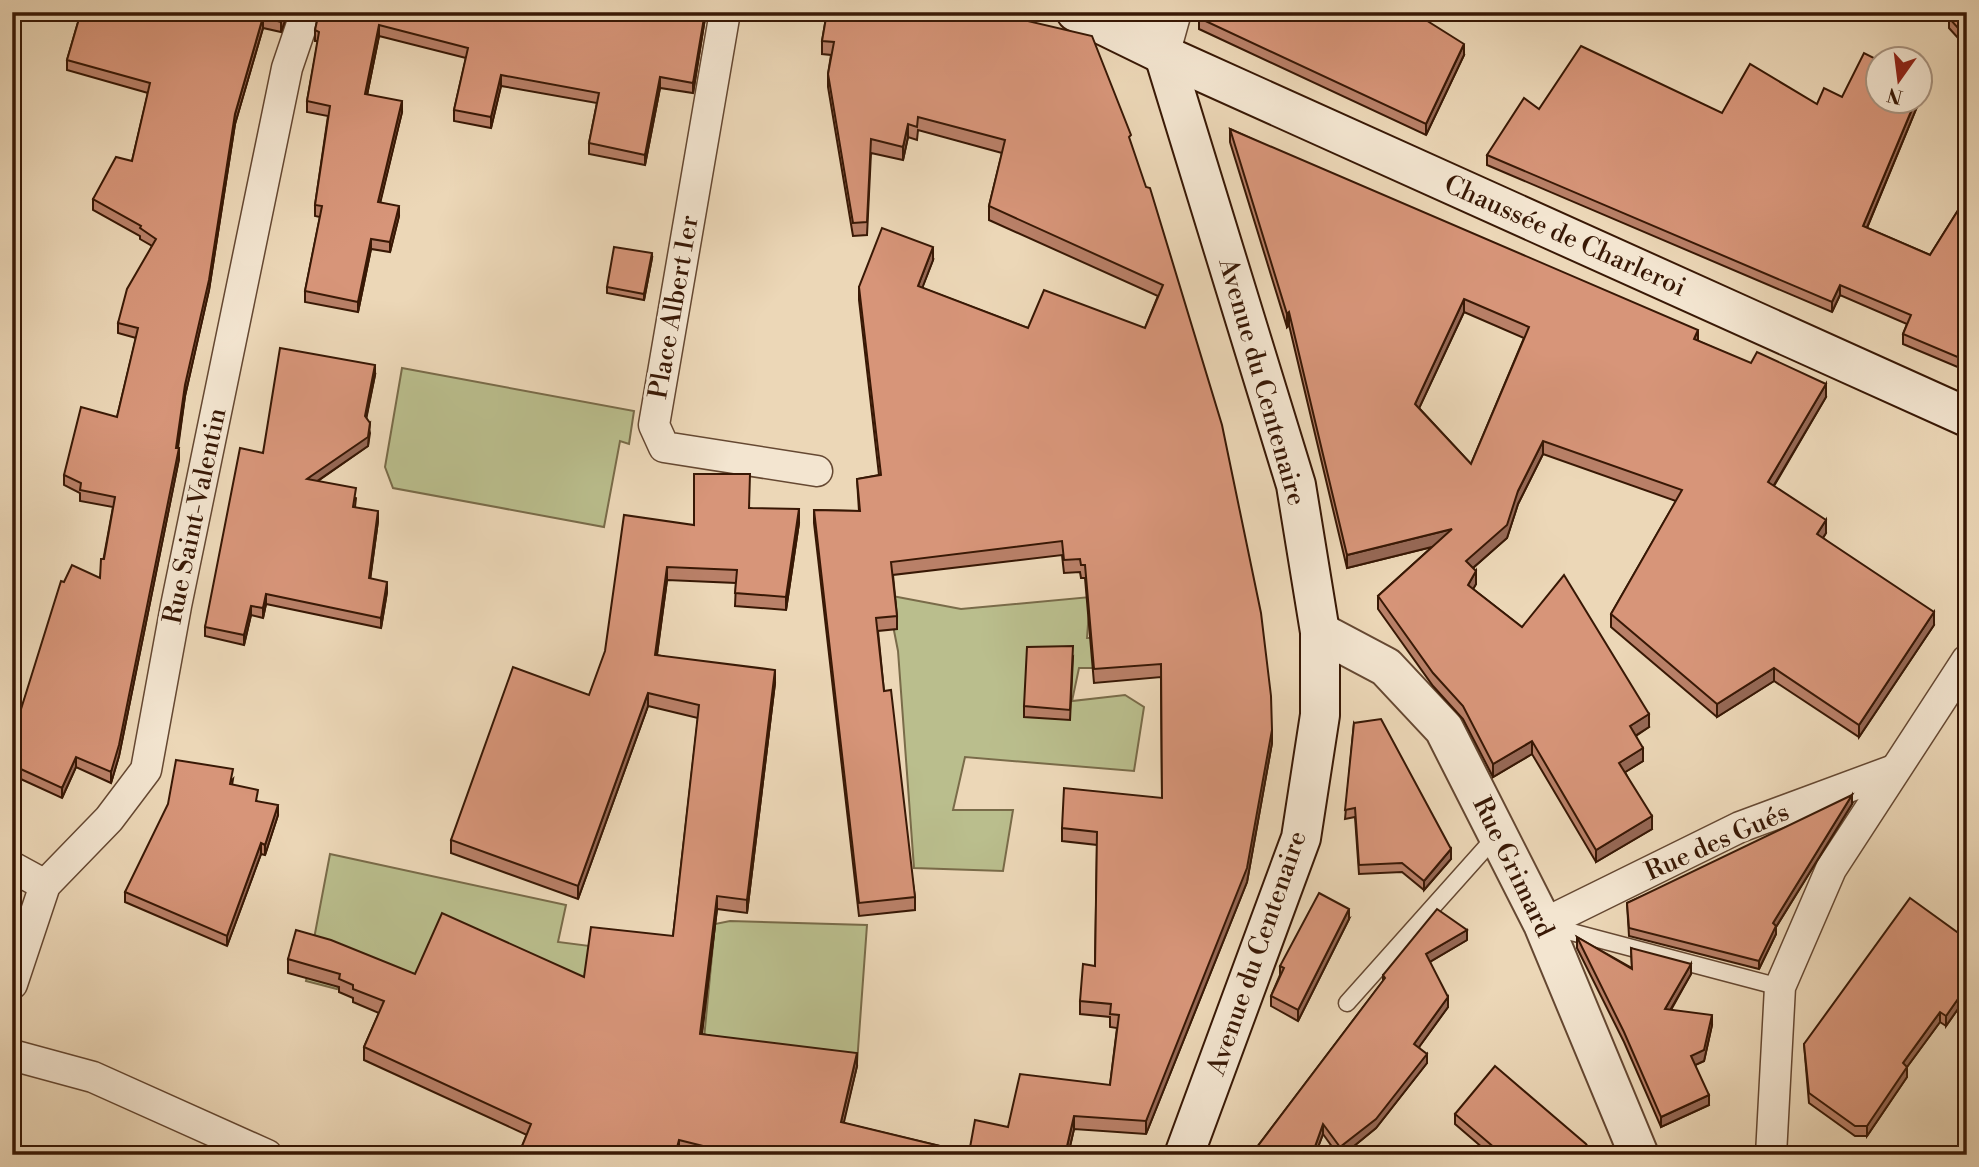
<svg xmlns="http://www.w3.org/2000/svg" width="1979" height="1167" viewBox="0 0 1979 1167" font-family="'Libre Bodoni',serif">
	<rect width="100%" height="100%" fill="#ecd7b7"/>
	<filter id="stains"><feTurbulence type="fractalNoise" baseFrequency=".00286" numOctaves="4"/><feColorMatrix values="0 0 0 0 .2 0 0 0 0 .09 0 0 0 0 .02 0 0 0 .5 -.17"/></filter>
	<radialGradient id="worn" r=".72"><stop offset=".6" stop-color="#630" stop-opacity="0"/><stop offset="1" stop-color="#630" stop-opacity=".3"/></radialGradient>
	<g fill="#babe8d" stroke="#796b49" stroke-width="2">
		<path d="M402,368L634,411L629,444L620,441L604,527L393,488L385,467Z"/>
		<path d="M887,595L961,609L1090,597L1087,638H1116L1110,668H1079L1072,701L1125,695L1144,707L1134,771L965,757L953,810H1013L1003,871L914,868L898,651Z"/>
		<path d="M330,854L566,905L558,942L590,946L581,1030L413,990L353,961L337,989L306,981Z"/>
		<path d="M730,921L867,925L857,1063L703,1049L715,924Z"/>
	</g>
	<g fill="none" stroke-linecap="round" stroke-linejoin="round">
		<g stroke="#654832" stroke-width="19">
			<g id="service">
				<path d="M1545,925L1780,987"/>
				<path d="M1347,1003L1497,835"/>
			</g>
		</g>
		<g stroke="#654832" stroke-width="33">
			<g id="minor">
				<path d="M725,12L654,425L664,447L817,471"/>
				<path d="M1164,55L1176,12"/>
				<path d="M12,867L45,885"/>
				<path d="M1543,924L1740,827L1894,770"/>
				<path d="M12,984L45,885L109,819L146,770L176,606L287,68L306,12"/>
				<path d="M12,1055L93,1077L267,1155"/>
				<path d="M1771,1155L1780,987L1831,869L1967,660"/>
			</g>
		</g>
		<g stroke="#654832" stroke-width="42">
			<path id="tertiary" d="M1320,632L1386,667L1444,729L1543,924L1639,1155"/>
		</g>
		<g stroke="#381805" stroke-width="42">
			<g id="secondary">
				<path d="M1076,12L1164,55L1967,417"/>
				<path d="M1144,12L1164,55L1296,485L1320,632V715L1301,838L1184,1155"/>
			</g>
		</g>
		<use href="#service" stroke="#f3e5d0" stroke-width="16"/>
		<use href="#minor" stroke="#f3e5d0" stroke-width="30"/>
		<use href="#tertiary" stroke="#f3e5d0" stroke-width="38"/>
		<use href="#secondary" stroke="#f3e5d0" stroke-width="38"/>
	</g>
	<g fill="#b98068" stroke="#381805" stroke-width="2" fill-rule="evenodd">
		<path d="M81,12H288L281,32L263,28L235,124L209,290L185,396L178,448L179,459L119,756L111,783L76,767L62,798L12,775V720L17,722L64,582L100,578L113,507L80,501V493L64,485V475L117,417L136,338L118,333V323L152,246L140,239V236L93,210V199L132,161L148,93L67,70V60Z"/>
		<path d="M319,12H706L693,93L660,88L645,165L589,154V143L597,103L501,86L491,128L454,121V110L466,58L379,36L367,95L402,112L380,202L399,216L390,252L371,249L358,312L305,302V291L320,217L315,216V205L328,116L307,112V101L318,41H315V30Z"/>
		<path d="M827,12L1131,145L1272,743L1247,882L1146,1134L1074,1129L1068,1155H685L679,1153V1155H520V1151L527,1135L364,1060V1047L379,1013L353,1002V998L339,992V987L288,973V959L415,974L584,977L673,936L698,718L648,706L578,899L451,853V840L589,695L694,525L750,508L799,523L786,610L735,606L736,583L667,580L657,655L775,683L747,913L717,909L702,1034L857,1066L843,1123L969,1153L1008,1127L1110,1085L1117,1028L1110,1027V1017L1080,1014V1001L1095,966L1097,845L1062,841V828L1162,798L1161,677L1094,683L1085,578H1081L1080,572L1064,573L1062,555L893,575L897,616V629L878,631L884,691L915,897V910L859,916L814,523V510L859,511L857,479L879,475L859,300V287L933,260L922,288L1028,328H1145L1158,296L989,220V206L1002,153L918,130L917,140L908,137L903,160L871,153L867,235L853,236L828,87V74L831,55L822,54V41Z"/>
		<path d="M1967,12V48L1949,28V18Z"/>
		<path d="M1199,18L1464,55L1426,135L1199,29Z"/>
		<path d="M1842,97L1878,102H1919L1867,228L1930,255L1967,196V371L1903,344V334L1907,324L1840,295L1832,312L1487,165V155L1539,109L1722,113L1817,104Z"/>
		<path d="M1230,129L1698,341L1826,397L1774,486L1826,533L1823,538L1934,625L1859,737L1774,681L1717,717L1611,627V614L1676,501L1543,454L1518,504L1507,538L1473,568L1476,584L1473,589L1649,727L1636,736L1643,761L1625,772L1652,829L1596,862L1532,754L1493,777L1463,719L1433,686L1378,609V596L1432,547L1347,568L1289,325L1287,327L1230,142ZM1464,312L1524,338L1471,464L1419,408Z"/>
		<path d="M652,258L644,300L607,293V287Z"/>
		<path d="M375,375L366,418L370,433L368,446L318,481L356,498L355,507L378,521L370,579L387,592L381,628L266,604L263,618L251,615L244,645L205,636V627L263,453Z"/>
		<path d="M1073,657L1070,720L1024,717V706Z"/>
		<path d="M1354,723L1451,859L1424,890L1402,872L1359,874L1355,817L1345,819Z"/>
		<path d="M233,779L232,785L278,815L265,855L261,854L227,946L125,902V892Z"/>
		<path d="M1852,804L1776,927V934L1759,969L1629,936L1627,903Z"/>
		<path d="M1349,919L1298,1021L1271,1006V996L1280,975V966Z"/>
		<path d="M1967,932V996L1946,1026L1940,1022L1907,1067V1077L1867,1136H1855L1809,1103L1804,1044L1964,937Z"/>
		<path d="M1577,937L1632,968L1631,948L1691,974L1671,1010L1712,1025L1704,1061L1695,1065L1709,1105L1661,1127L1624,1042L1577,948Z"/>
		<path d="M1467,940L1430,962L1448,1007L1419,1047L1427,1063L1376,1128L1343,1155H1338L1323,1134L1315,1155H1251L1383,981V975Z"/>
		<path d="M1455,1114L1593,1155H1491L1455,1124Z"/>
	</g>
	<g fill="#966855" stroke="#381805" stroke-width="2">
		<path d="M284,12H288L281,32V22Z"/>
		<path d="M705,12H706L693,93V83Z"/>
		<path d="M263,17V28L235,124L209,290L185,396L176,458V448L185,385L235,114Z"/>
		<path d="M379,25V36L365,105V94Z"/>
		<path d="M1464,44V55L1426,135V124Z"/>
		<path d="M501,75V86L491,128V117Z"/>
		<path d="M660,77V88L645,165V155Z"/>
		<path d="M1923,82V92L1920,101V91Z"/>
		<path d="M402,101V112L378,212V202Z"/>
		<path d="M1915,102H1919L1863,237V226Z"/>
		<path d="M908,124V137L903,160V147Z"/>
		<path d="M399,206V216L390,252V242Z"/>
		<path d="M371,239V249L358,312V302Z"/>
		<path d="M933,247V260L918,299V286Z"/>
		<path d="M652,253V258L644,300V294Z"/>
		<path d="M1840,285V295L1832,312V302Z"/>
		<path d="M1464,299V312L1415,417V404Z"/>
		<path d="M1289,312V325L1287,327V314Z"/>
		<path d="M1698,330V342L1694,339Z"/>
		<path d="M375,365V375L365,425V416Z"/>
		<path d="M1826,384V397L1768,495V482Z"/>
		<path d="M370,423L368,446L307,488V479Z"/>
		<path d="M1543,441V454L1518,504L1507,538L1466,574V561L1518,491Z"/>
		<path d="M179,448V459L119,756L111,783V772Z"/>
		<path d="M799,509V523L786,610V597Z"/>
		<path d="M378,511V521L369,588V578Z"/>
		<path d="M1826,520V533L1817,547V534Z"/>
		<path d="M1452,529V542L1347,568V555Z"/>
		<path d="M667,567V580L655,668V655Z"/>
		<path d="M1476,571V584L1468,598V585Z"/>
		<path d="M387,582V592L381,628V618Z"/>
		<path d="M266,594V604L263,618V608Z"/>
		<path d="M251,606V615L244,645V635Z"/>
		<path d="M1934,612V625L1859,737V725Z"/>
		<path d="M1774,668V681L1717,717V704Z"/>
		<path d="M775,670V683L747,913V900Z"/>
		<path d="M648,693V706L578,899V886Z"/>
		<path d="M1649,714V727L1630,739V726Z"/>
		<path d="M1272,730V743L1247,882L1146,1134V1121Z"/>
		<path d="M1532,741V754L1493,777V764Z"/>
		<path d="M1643,748V761L1619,776V763Z"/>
		<path d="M76,757V767L62,798V788Z"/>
		<path d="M1852,795V804L1776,927V934L1759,969V961L1773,923Z"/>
		<path d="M278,805V815L265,855V845Z"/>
		<path d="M1652,816V829L1596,862V850Z"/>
		<path d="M261,843V854L227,946V936Z"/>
		<path d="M1451,849V859L1424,890V881Z"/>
		<path d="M717,896V909L700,1047V1034Z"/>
		<path d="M1349,909V919L1298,1021V1010Z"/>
		<path d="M1467,930V940L1426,964V954Z"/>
		<path d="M1691,964V974L1665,1019V1009Z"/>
		<path d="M1967,986V996L1946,1026V1016Z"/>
		<path d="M1448,997V1007L1414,1054V1044Z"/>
		<path d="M1940,1012V1022L1907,1067V1077L1867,1136V1126L1903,1063Z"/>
		<path d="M1712,1015V1025L1704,1061L1691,1067V1056Z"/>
		<path d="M857,1053V1066L841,1135V1122Z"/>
		<path d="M1427,1054V1063L1376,1128L1343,1155H1340V1147Z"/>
		<path d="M1709,1095V1105L1661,1127V1117Z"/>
		<path d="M1074,1116V1129L1068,1155H1065Z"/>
		<path d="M1323,1124V1134L1315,1155H1312Z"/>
		<path d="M679,1140V1155H675Z"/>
	</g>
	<g fill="#d79579" stroke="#381805" stroke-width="2" fill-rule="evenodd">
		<path d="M81,12H284L281,22L263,17L235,114L209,280L185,385L176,448H179L119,745L111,772L76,757L62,788L12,765V720L17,722L61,581L64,582L72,565L100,578L101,559H104L115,497L80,490L81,483L64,475L81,407L117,417L138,328L118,323L127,289L156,239L140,228L141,226L93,199L116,157L132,161L150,83L67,60Z"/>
		<path d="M319,12H705L693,83L660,77L645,155L589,143L599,93L501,75L491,117L454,110L468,48L379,25L365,94L402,101L378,202L399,206L390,242L371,239L358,302L305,291L322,206L315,205L330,106L307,101L319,32L315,30Z"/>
		<path d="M827,12H989L1092,36L1131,135L1129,137L1146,187L1150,188L1222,425L1261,613L1271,696L1272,730L1247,868L1146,1121L1074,1116L1065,1155H739L679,1140L675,1155H525L520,1151L531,1124L364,1047L384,1001L353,989V985L339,979L340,974L288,959L296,930L331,940L415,974L442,913L584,977L591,927L673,936L699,705L648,693L578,886L451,840L513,667L589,695L605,651L624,515L694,525V474H750L749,508L799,509L786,597L735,593L737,570L667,567L655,655L775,670L747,900L717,896L700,1034L857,1053L841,1122L969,1153L975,1120L1008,1127L1020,1074L1110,1085L1119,1015L1110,1014L1111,1004L1080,1001L1083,964L1095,966L1097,832L1062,828L1064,788L1162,798L1161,664L1094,669L1085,565H1081L1080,559L1064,560L1062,541L891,562L897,616L876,618L884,691L891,690L915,897L859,903L814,510L860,511L857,479L881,475L859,287L882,228L933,247L918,286L1028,328L1044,290L1145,328L1163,285L989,206L1005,140L918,117L917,127L908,124L903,147L871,139L867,222L853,223L828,74L834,42L822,41Z"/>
		<path d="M1202,12H1413L1464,44L1426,124L1199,18Z"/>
		<path d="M1951,12H1967V38L1949,18Z"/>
		<path d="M1581,46L1722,113L1750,64L1817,104L1824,88L1842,97L1864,53L1878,60V102H1915L1863,226L1930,255L1967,196V361L1903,334L1911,315L1840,285L1832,302L1487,155L1524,98L1539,109Z"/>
		<path d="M1920,80L1923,82L1920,91Z"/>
		<path d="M1230,129L1698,330L1694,339L1751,363L1757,352L1826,384L1768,482L1826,520L1817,534L1934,612L1859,725L1774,668L1717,704L1611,614L1682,490L1543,441L1518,491L1507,525L1466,561L1476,571L1468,585L1522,627L1564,575L1649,714L1630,726L1643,748L1619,763L1652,816L1596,850L1532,741L1493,764L1463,706L1433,673L1378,596L1452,529L1347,555L1289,312L1287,314ZM1464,299L1529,327L1471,464L1415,404Z"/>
		<path d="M614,247L652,253L644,294L607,287Z"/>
		<path d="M280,348L375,365L365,416L370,423L368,437L307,479L356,488L353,507L378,511L369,578L387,582L381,618L266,594L263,608L251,606L244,635L205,627L240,448L263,453Z"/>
		<path d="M1073,646L1070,710L1024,706L1027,647Z"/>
		<path d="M1381,719L1451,849L1424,881L1402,863L1359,865L1355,808L1345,810L1354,723Z"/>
		<path d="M176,760L233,769L230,784L258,790L256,801L278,805L265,845L261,843L227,936L125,892L168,804Z"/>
		<path d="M1852,795L1773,923L1776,926L1759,961L1629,928L1627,903Z"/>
		<path d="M1319,893L1349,909L1298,1010L1271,996L1284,968L1280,966Z"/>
		<path d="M1910,898L1964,937L1967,932V986L1946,1016L1940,1012L1903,1063L1907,1067L1867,1126H1855L1809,1093L1804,1044Z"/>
		<path d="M1437,909L1467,930L1426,954L1448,997L1414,1044L1427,1054L1376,1119L1340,1147L1323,1124L1312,1155H1251L1385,978L1383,975Z"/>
		<path d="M1577,937L1632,969L1631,948L1691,964L1665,1009L1712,1015L1704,1050L1691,1056L1709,1095L1661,1117L1624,1032Z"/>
		<path d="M1495,1066L1586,1144L1593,1155H1503L1455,1114Z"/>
		<path d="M1230,1148L1241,1155H1228Z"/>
		<path d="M27,1151L36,1155H25Z"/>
		<path d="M41,1151L49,1155H39Z"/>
	</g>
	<g text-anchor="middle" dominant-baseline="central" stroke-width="6" stroke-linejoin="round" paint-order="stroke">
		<g font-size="26" fill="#381805" stroke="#f3e5d0">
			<text transform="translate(1565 236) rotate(24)">Chaussée de Charleroi</text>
			<text transform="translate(674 307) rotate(-80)">Place Albert 1er</text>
			<text transform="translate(1262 382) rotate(74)">Avenue du Centenaire</text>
			<text transform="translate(195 516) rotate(-78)">Rue Saint-Valentin</text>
			<text transform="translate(1717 842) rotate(-24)">Rue des Gués</text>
			<text transform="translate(1513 867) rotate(64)">Rue Grimard</text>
			<text transform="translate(1257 953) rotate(-71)">Avenue du Centenaire</text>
		</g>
	</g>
	<rect width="1979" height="1167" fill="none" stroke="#ecd7b7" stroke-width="42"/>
	<rect x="14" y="14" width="1951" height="1139" fill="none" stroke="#381805" stroke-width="3.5"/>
	<rect x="21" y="21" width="1937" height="1125" fill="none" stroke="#381805" stroke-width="2"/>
	<g transform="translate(1899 80) rotate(194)"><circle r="33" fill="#f3e5d0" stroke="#a8937f" stroke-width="2"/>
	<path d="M0-5L12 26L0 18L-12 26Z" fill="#8f2418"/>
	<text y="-10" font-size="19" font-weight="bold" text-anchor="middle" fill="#381805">N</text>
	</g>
	<rect width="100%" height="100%" filter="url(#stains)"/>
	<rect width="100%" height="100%" fill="url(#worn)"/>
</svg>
